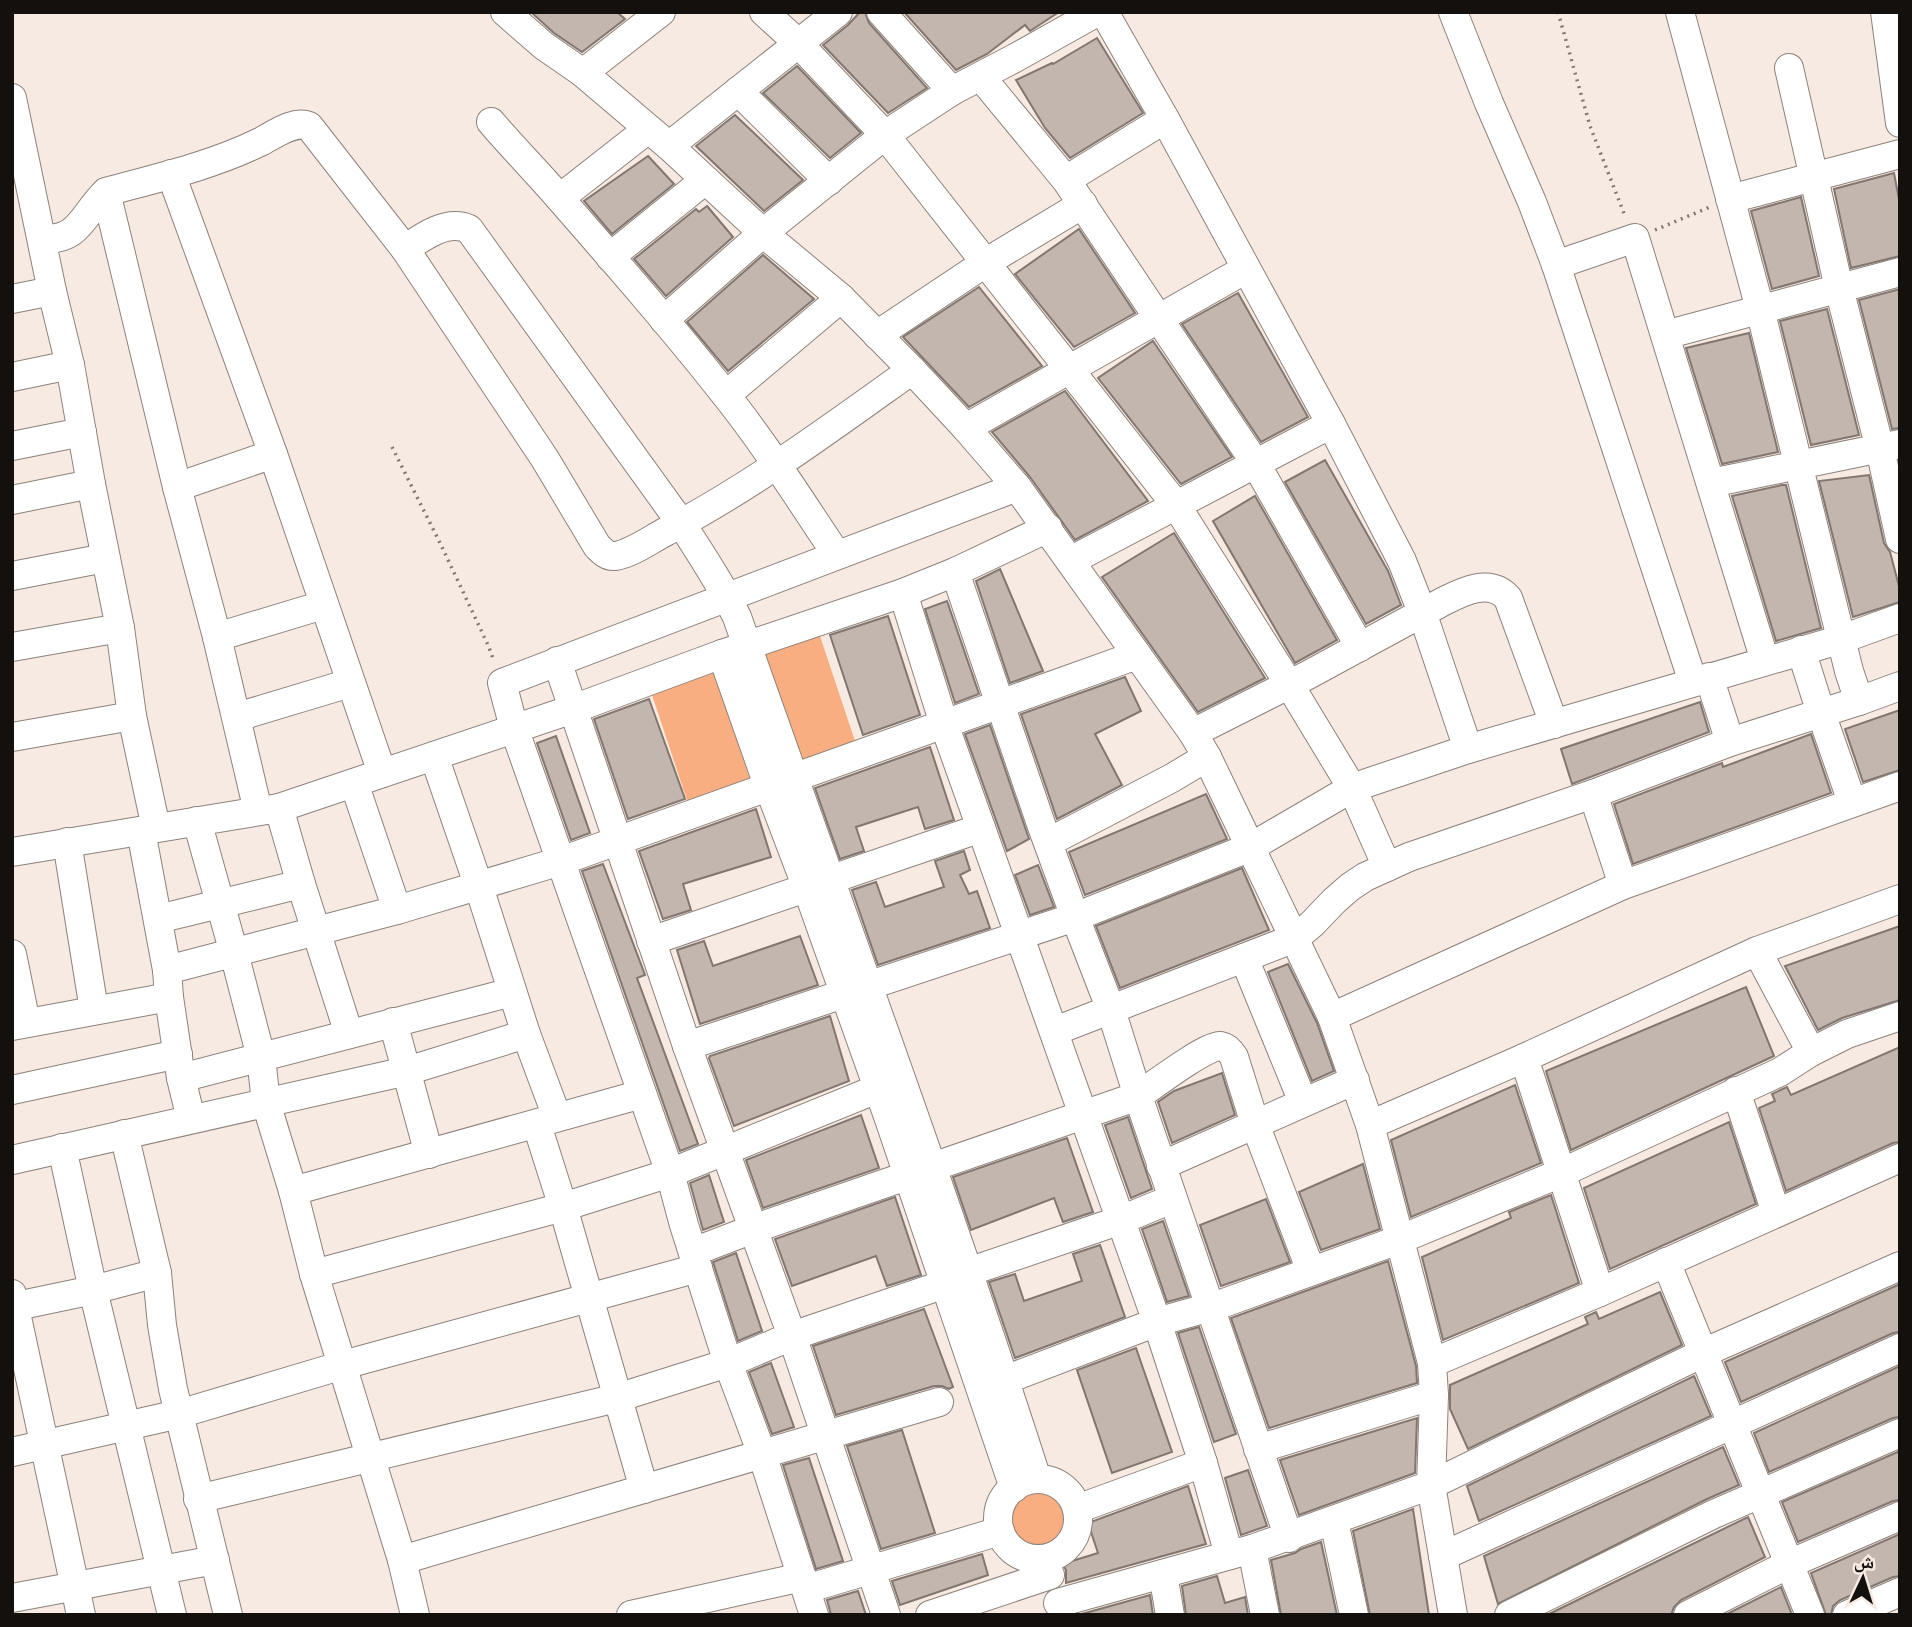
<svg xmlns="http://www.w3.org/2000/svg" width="1912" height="1627" viewBox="0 0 1912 1627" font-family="'Space Grotesk','Noto Naskh Arabic',sans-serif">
	<rect width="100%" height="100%" fill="#f7eae3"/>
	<g fill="#f8ae80">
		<path d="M819,633L857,747L795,768L754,656Z"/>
		<path d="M712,667L753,788L690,809L650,689Z"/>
		<circle cx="1038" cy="1520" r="33"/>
	</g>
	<g fill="#c2b6af" stroke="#827770" stroke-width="2">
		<path d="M531,12H617L625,19L582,52L554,33Z"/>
		<path d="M860,12H865L869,23L927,88L888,113L823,45L848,25Z"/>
		<path d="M904,12H1059L1030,31L1025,25L987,54L956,70Z"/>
		<path d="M1097,38L1143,113L1070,158L1045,128L1016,80L1052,63L1053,64Z"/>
		<path d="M797,66L861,133L830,158L763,93Z"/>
		<path d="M735,115L803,180L764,211L696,146Z"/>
		<path d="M648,156L674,184L612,234L584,201Z"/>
		<path d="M1894,173L1900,205V256L1851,268L1834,189Z"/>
		<path d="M1801,197L1819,276L1772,289L1751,211Z"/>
		<path d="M707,206L733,237L666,296L634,259L696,209L699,212Z"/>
		<path d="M1079,229L1135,313L1074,347L1015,274Z"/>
		<path d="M763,255L814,299L728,371L687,322Z"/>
		<path d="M979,287L1042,366L969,407L903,337Z"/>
		<path d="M1900,289V428L1892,429L1859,300Z"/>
		<path d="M1238,293L1308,417L1261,442L1182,324Z"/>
		<path d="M1827,309L1859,435L1811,445L1780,321Z"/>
		<path d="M1749,333L1778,452L1722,464L1686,348Z"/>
		<path d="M1153,341L1232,457L1181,484L1098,378Z"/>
		<path d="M1065,391L1148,501L1075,540L1030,477L992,432Z"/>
		<path d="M1325,460L1388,571L1401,605L1366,624L1285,482Z"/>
		<path d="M1869,475L1884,543L1890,552L1900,590V602L1853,617L1819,481Z"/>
		<path d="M1782,485H1786L1821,628L1776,641L1732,496Z"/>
		<path d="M1255,496L1337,640L1295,663L1213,521Z"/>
		<path d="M1174,533L1265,678L1198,712L1102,577Z"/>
		<path d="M1000,569L1043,671L1010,683L976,581Z"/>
		<path d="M947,601L979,694L955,703L925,609Z"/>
		<path d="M888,616L920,715L863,735L830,635Z"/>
		<path d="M1125,677L1141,711L1095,734L1122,785L1057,819L1021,714Z"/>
		<path d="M649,699L685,799L628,819L594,719Z"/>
		<path d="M1700,702L1709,732L1572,784L1561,749Z"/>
		<path d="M1900,710V770L1863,782L1845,729Z"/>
		<path d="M990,725L1029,839L1007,851L965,734Z"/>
		<path d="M1811,734L1831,793L1633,864L1614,804L1722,763L1723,767Z"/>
		<path d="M556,736L590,833L571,840L537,743Z"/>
		<path d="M930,747L954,820L925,829L918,807L856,827L864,851L840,859L815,788Z"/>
		<path d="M1206,794L1227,839L1085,895L1069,852Z"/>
		<path d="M756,809L771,857L683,884L691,910L663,919L639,851Z"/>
		<path d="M964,851L970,870L960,875L969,894L977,891L990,928L878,965L852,890L876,882L885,907L944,887L935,861Z"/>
		<path d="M603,864L645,975L637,978L698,1144L680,1151L582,871Z"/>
		<path d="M1038,865L1054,907L1030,915L1015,875Z"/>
		<path d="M1242,868L1269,930L1120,988L1096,926Z"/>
		<path d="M1900,926V1000L1842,1018L1818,1030L1785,966Z"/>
		<path d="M800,936L818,985L700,1024L677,950L704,941L713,966Z"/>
		<path d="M1288,964L1317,1023L1334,1071L1312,1081L1268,972Z"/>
		<path d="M1746,987L1774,1056L1571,1150L1546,1071Z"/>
		<path d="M830,1016L849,1081L734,1126L709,1058L710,1056Z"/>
		<path d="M1900,1047V1142L1893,1143L1786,1191L1759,1108L1775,1101L1772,1094L1787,1087L1791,1095Z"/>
		<path d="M1222,1073L1235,1115L1172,1143L1158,1102L1174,1091Z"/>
		<path d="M1515,1085L1541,1163L1411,1217L1391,1140Z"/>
		<path d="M861,1115L879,1168L763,1208L746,1160Z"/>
		<path d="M1128,1117L1152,1189L1131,1198L1105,1125Z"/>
		<path d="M1729,1122L1756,1204L1610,1269L1584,1188Z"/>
		<path d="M1067,1138L1093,1212L1063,1222L1054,1198L971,1230L953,1177Z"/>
		<path d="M1363,1164L1380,1229L1321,1250L1299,1192Z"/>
		<path d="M709,1175L724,1222L703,1230L690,1183Z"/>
		<path d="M1551,1195L1579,1283L1443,1340L1422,1257L1511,1218L1509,1212Z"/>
		<path d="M895,1197L921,1275L887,1286L876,1256L792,1286L775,1239Z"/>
		<path d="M1266,1199L1290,1262L1221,1286L1200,1225Z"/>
		<path d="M1163,1221L1189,1296L1167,1302L1142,1229Z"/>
		<path d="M1100,1245L1125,1317L1015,1358L989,1282L1015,1274L1024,1301L1082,1281L1073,1254Z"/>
		<path d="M736,1253L762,1331L738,1341L713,1262Z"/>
		<path d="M1388,1261L1416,1366L1417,1383L1269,1428L1231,1318Z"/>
		<path d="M1900,1284V1332L1893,1333L1741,1402L1725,1362Z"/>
		<path d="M1660,1292L1682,1345L1468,1449L1450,1409V1385L1588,1324L1585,1317L1596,1312L1599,1319Z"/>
		<path d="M924,1309L953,1387L949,1389L942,1386H934L836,1415L813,1346Z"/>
		<path d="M1199,1327L1236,1434L1214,1442L1178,1333Z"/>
		<path d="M1136,1348L1172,1452L1112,1473L1077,1370Z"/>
		<path d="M771,1363L794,1427L772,1434L749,1372Z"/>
		<path d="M1900,1366V1417L1893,1418L1769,1472L1754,1433Z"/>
		<path d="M1694,1376L1711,1416L1479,1521L1467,1486Z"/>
		<path d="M1417,1418L1415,1473L1299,1515L1280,1460Z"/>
		<path d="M902,1430L935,1533L881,1549L847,1446Z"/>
		<path d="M1723,1447L1739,1485L1707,1499L1498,1604L1484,1556Z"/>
		<path d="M1900,1451V1500L1893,1501L1798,1542L1782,1502Z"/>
		<path d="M809,1458L843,1561L816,1569L783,1465Z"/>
		<path d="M1248,1470L1267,1526L1241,1535L1225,1478Z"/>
		<path d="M1188,1486L1206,1544L1066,1583V1570L1062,1564L1098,1553L1088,1523Z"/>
		<path d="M1413,1509L1429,1615H1370L1353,1531Z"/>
		<path d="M1748,1517L1765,1557L1681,1600L1674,1607L1671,1615H1547Z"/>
		<path d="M1900,1534V1576L1893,1577L1840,1600L1833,1606L1831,1615H1826L1811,1573Z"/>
		<path d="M1321,1542L1337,1615H1281L1271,1560L1295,1553L1301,1549Z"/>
		<path d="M982,1554L988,1575L900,1605L892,1581Z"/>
		<path d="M1217,1576L1225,1603L1245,1597L1248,1615H1186L1182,1586Z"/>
		<path d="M1781,1587L1792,1615H1725Z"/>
		<path d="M858,1591L866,1615H831L827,1600Z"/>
		<path d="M1150,1595L1153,1615H1078Z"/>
	</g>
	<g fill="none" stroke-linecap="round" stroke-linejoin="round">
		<g stroke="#8d827b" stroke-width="30">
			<g id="minor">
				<path d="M505,12L544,46L583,73L669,146L763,233L841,298L912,370L966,428L1017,487L1193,733L1207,757L1332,1017L1370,1125L1432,1363L1434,1395L1431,1485L1453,1615"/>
				<path d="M764,12L798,43L885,135L1176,505L1289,684L1352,788L1387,867"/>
				<path d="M881,12L952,91"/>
				<path d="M1104,12L1165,119L1331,424L1402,561L1422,612L1468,749"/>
				<path d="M1453,12L1489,103L1532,202L1556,265L1693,682"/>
				<path d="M1680,12L1760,309L1849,671L1859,701"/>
				<path d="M1885,12L1900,123"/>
				<path d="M1789,68L1839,288L1880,449L1900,539"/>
				<path d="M583,73L661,12"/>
				<path d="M981,77L1066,180L1256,464L1360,647"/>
				<path d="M738,91L829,181"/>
				<path d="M12,98L52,291L70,365L91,484L120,628L132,716L156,828"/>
				<path d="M491,122C514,149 539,174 562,201C617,264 672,327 724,393C765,444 800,500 837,555"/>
				<path d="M669,146L838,12"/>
				<path d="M171,174L273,454L382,773"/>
				<path d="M1066,180L1165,119"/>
				<path d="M106,192C157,178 211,166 260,142C274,135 293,120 309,126L405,249L545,459L597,546C602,551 607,557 615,556C631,554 653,538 667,531C754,485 832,427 912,370"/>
				<path d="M560,198L648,129"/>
				<path d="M1730,199L1900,154"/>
				<path d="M42,238C79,243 84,212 106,192L177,487L217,637L258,811"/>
				<path d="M405,249C422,237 447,219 469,229L681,523C701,554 721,584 737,617C838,904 944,1190 1037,1479"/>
				<path d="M610,257L705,180"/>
				<path d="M1556,265L1635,238L1765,661"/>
				<path d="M12,299L52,291"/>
				<path d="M664,320L763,233L885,135L952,91L1015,58L1097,12"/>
				<path d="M877,335L985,263L1083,204"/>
				<path d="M1665,335L1900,272"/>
				<path d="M12,377L70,365"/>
				<path d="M726,395L841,298"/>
				<path d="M966,428L1246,269"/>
				<path d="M12,446L82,432"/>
				<path d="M1711,483L1900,444"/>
				<path d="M177,487L273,454"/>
				<path d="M12,500L91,484"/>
				<path d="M1070,561L1331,424"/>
				<path d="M12,576L105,558"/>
				<path d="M903,593L944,724L1157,1322L1203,1463L1229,1555"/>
				<path d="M217,637L323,605"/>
				<path d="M12,647L120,628"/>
				<path d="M1801,650L1821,713L1852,802"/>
				<path d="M722,654L769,788L807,888L889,1119L1014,1488"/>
				<path d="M557,661L687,1046L792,1336L886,1615"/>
				<path d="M1709,677L1730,742"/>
				<path d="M237,717L350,683"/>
				<path d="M1193,733L1308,675L1444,601C1464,591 1490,578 1508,598L1554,724"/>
				<path d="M12,737L132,716"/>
				<path d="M434,756L479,887L526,1034L557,1117"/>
				<path d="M354,783L397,910"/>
				<path d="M1593,794L1623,885"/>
				<path d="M279,808L301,884L349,1034"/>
				<path d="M197,821L234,953L261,1057L266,1103L293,1191L314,1274L402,1560L415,1615"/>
				<path d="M141,831L167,970L169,997L181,1078L191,1119"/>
				<path d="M67,842L94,1010"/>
				<path d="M1049,842L1172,778L1207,757"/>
				<path d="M12,852L279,808L573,709L722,654L903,593L955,572L1048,528"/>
				<path d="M158,919L301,884"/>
				<path d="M651,941L981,828"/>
				<path d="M1757,951L1811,1052"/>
				<path d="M12,954L26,1023"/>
				<path d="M1244,958L1303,1102"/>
				<path d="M167,970L397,910L561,861L1137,655"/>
				<path d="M1332,1017L1623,885L1900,786"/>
				<path d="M393,1022L429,1154"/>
				<path d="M12,1026L169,997"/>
				<path d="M1055,1031L1295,938L1312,924L1334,901L1350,887L1365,877L1409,857L1593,794L1730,742L1859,701L1900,686"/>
				<path d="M687,1046L1075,917L1251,847L1352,788L1468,749L1842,639L1900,618"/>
				<path d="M1524,1058L1600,1292"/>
				<path d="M181,1078L512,992"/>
				<path d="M12,1090L178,1054"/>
				<path d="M1736,1091L1776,1213"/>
				<path d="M537,1125L563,1207L644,1489"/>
				<path d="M1370,1125L1524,1058L1757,951L1900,899"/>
				<path d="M124,1134L157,1273L162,1325L173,1389L228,1615"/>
				<path d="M62,1148L93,1290L172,1615"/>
				<path d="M12,1160L407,1071L526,1034"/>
				<path d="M1161,1166L1355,1080"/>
				<path d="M293,1191L642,1094"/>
				<path d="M693,1252L753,1229L1138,1096L1111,1010L1075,917L1041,824L955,572"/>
				<path d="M1666,1262L1810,1615"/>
				<path d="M968,1272L1121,1220L1172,1199"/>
				<path d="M314,1274L563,1207L670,1173L877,1089"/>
				<path d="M12,1294L81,1615"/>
				<path d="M12,1307L93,1290L157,1273"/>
				<path d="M1432,1363L1600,1292L1900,1158"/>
				<path d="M981,1389L1157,1322L1221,1304L1401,1239L1561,1173L1780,1072L1811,1052L1847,1034L1900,1016"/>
				<path d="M1258,1449L1434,1395"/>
				<path d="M12,1452L179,1414L343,1365L698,1268"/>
				<circle cx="1038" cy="1519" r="40"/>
				<path d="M198,1499L617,1398L728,1363L792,1336L945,1284"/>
				<path d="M1077,1509L1203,1463"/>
				<path d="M1334,1521L1354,1615"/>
				<path d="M1289,1538L1138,1096C1151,1087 1208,1044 1221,1046C1227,1047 1231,1052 1234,1057L1255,1124L1311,1271"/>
				<path d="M1252,1549L1265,1615"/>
				<path d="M1443,1556L1900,1348"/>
				<path d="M402,1560L939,1402"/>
				<path d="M1163,1574L1170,1615"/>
				<path d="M806,1589L1000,1531"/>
				<path d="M12,1598L215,1560"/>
				<path d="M1058,1603L1252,1549L1431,1485L1703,1353L1900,1266"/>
				<path d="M631,1615L802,1577"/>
				<path d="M814,1615L762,1454L728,1363L684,1225L670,1173L514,728L502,683L1017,487"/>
				<path d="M930,1615L1050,1575"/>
				<path d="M1509,1615L1714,1514L1900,1433"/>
				<path d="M1688,1615L1789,1564L1900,1516"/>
				<path d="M1847,1615L1900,1592"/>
			</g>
		</g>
		<g stroke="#807873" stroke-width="3.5" stroke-dasharray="2 5" stroke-linecap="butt">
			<path d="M1558,12L1590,126L1625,216"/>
			<path d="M1655,230L1710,207"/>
			<path d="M392,447L442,547L488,645L494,661"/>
		</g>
		<use href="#minor" stroke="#fff" stroke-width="28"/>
	</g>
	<rect width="1912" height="1627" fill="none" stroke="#14100e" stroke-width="28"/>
	<g transform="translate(1863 1578) rotate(4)" stroke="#f7eae3" stroke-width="5" paint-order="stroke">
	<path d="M0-5L12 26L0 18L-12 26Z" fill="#14100e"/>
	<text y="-10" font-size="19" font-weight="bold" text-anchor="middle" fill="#14100e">ش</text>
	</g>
</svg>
